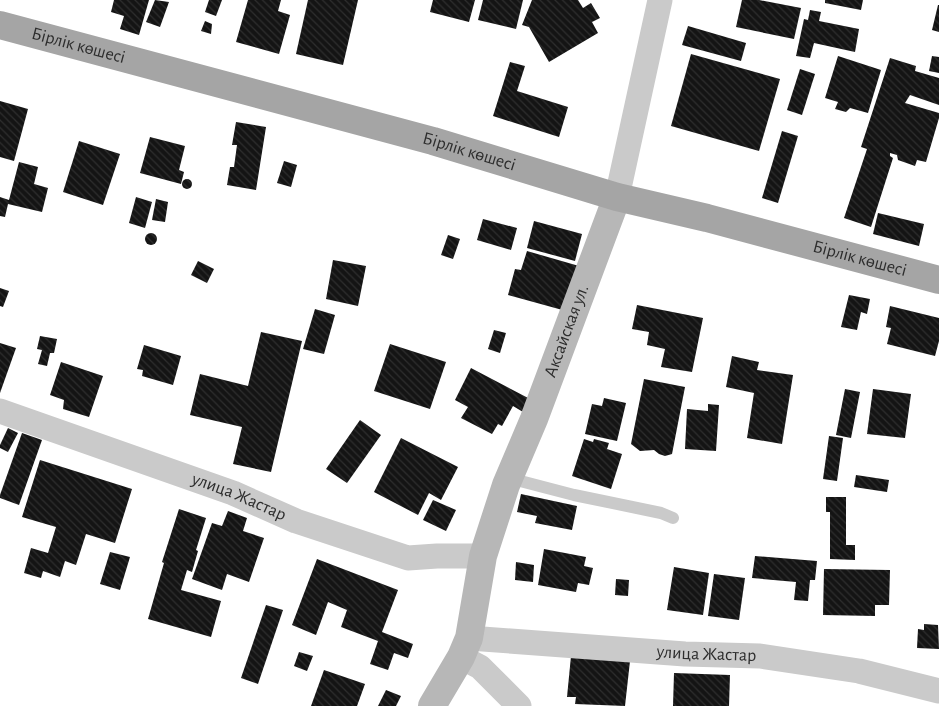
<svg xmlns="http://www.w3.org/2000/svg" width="939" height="706" viewBox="0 0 939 706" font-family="'Alegreya Sans',sans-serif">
	<defs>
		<pattern id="building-back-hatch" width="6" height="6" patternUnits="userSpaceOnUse" patternTransform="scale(1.25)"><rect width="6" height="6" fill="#141414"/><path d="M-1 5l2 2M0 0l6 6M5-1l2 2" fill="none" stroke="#2e2e2e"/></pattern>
	</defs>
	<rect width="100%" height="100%" fill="#fff"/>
	<g fill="url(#building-back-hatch)">
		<path d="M114,0H149L139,35L120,29L124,16L111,12Z"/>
		<path d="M155,0L169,2L160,27L146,22Z"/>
		<path d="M209,0H222L216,16L205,12Z"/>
		<path d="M248,0H281L278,11L290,15L279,54L236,42Z"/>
		<path d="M308,0H358L343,65L296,54Z"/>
		<path d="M433,0H475L469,22L430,12Z"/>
		<path d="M483,0H523L516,29L478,20Z"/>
		<path d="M532,0H578L583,8L591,3L600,18L592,22L598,33L549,62L529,27L522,25Z"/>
		<path d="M742,0H759L801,8L794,39L736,27Z"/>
		<path d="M825,0H863L861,10L825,3Z"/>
		<path d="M938,5H939V32L932,30Z"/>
		<path d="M810,10L821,12L819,21L859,29L855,52L814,43L810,58L796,56L804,19L808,20Z"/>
		<path d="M205,21L212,24L211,34L201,31Z"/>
		<path d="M688,26L746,43L741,61L682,45Z"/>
		<path d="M691,54L780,79L759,151L671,126Z"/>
		<path d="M838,56L881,70L868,113L850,108L846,112L835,109L838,102L825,98Z"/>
		<path d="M932,56L939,57V73L929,71Z"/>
		<path d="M890,58L916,66L915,71L939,78V105L910,95L905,103L939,113V118L926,162L917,160L915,166L898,160L897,155L890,153V156L893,158L871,227L844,218L867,149L861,147Z"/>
		<path d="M510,62L525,66L517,91L568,107L559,137L493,116Z"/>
		<path d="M800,69L815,74L802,115L787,110Z"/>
		<path d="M0,101L28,109L14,161L0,157Z"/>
		<path d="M236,122L266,127L256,190L227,185L230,167H234L237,145H232Z"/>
		<path d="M782,131L798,136L778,203L762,198Z"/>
		<path d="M150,137L185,146L179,170L184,172L181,184L140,173Z"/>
		<path d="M79,141L120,154L103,205L63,192Z"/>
		<path d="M284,161L297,165L291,187L277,183Z"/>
		<path d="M19,162L38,167L34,184L48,188L42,212L8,204L5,217L0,216V197L9,200Z"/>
		<circle cx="187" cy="184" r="5"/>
		<path d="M136,197L152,202L145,228L129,223Z"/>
		<path d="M156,199L168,202L165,222L152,220Z"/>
		<path d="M878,213L924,224L919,246L873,234Z"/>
		<path d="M483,219L517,228L511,250L477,240Z"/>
		<path d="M534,221L582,234L575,261L527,248Z"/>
		<circle cx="151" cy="239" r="6"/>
		<path d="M448,235L460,239L453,259L441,255Z"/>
		<path d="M527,251L579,266L566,311L508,295L515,269L521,270Z"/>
		<path d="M333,260L366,266L358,306L326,299Z"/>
		<path d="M198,261L214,269L207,283L191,275Z"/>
		<path d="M0,288L9,291L3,307L0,306Z"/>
		<path d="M849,295L870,299L867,314L861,312L857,330L841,327Z"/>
		<path d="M637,305L703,318L692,372L661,367L665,349L647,345L649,332L632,329Z"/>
		<path d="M890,306L939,318V341L935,356L887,344L891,328L886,327Z"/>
		<path d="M315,309L335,315L324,354L303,349Z"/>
		<path d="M494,330L506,333L500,353L488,349Z"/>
		<path d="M261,332L302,341L271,472L233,464L242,427L190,415L200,374L248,386Z"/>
		<path d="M40,336L57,339L54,353H50L47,366L38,364L42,350L37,349Z"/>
		<path d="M0,343L16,348L0,393Z"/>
		<path d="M390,344L446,362L430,409L374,391Z"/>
		<path d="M144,345L181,356L173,385L142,376L143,370L137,369Z"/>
		<path d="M732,356L759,362L757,370L793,375L782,444L747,438L754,393L726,387Z"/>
		<path d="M61,362L103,376L89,417L63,409L64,400L50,395Z"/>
		<path d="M471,368L530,399L523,412L513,406L502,426L498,424L492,434L461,418L468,407L455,400Z"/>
		<path d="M644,379L685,387L672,454L665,456L659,454L654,450L640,451L631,444Z"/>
		<path d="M845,389L860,392L851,438L836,435Z"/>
		<path d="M873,389L911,394L905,438L867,434Z"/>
		<path d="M604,398L626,403L617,441L585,434L592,404L602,406Z"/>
		<path d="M708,404L719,405L716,451L685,449L687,409L708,411Z"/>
		<path d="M360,420L381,435L347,483L326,469Z"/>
		<path d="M8,428L18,433L8,452L0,448V445Z"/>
		<path d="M22,433L42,440L19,505L0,498V495Z"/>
		<path d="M829,436L843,438L837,481L823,479Z"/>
		<path d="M401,438L458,467L441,500L429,493L418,515L374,492Z"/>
		<path d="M584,439L593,442L594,439L609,443L607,449L622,454L611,489L572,476Z"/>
		<path d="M40,460L132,489L115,543L86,534L76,565L65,561L60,577L43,571L41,578L24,573L31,548L48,553L56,527L22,517Z"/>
		<path d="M856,475L889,480L887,492L854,487Z"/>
		<path d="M521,494L577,506L572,530L535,523L537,516L517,512Z"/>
		<path d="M826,497H846V545H855V560L830,559V512H826Z"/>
		<path d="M433,500L456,510L446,531L423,520Z"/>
		<path d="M179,509L206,518L196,550L198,551L192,572L187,570L181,590L221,601L211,637L148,619L164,563L162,562Z"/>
		<path d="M228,511L247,518L243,531L264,538L249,582L227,574L222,590L192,579L212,523L222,526Z"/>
		<path d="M544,549L586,557L584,566L593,568L589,585L578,583L576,592L538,585Z"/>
		<path d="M110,552L130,557L120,590L100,584Z"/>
		<path d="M755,556L817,561L815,580H810L808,601L794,600L796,582L752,578Z"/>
		<path d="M317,559L398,590L382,632L413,644L408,658L394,653L388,670L370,664L378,641L341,627L347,610L328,602L316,635L292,625Z"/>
		<path d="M516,562L534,565L533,582L515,580Z"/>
		<path d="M674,567L709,573L703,615L667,610Z"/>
		<path d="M824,569L890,570L889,605H875V616L823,615Z"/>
		<path d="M714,574L745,578L739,620L708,616Z"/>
		<path d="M616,579L629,580L628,596L615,595Z"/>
		<path d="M266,605L283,610L258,684L241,678Z"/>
		<path d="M924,624L938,625L939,649L917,648L918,629L924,630Z"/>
		<path d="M299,652L313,656L307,671L294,666Z"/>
		<path d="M571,656L630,661L625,706L575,704L576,697H567Z"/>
		<path d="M324,670L365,684L357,706H311Z"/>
		<path d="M674,673L730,675L729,706H673Z"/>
		<path d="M386,690L401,696L396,706H378Z"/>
	</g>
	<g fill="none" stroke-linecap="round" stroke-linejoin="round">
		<path stroke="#cacaca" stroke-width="12" d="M509,478L574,495L661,513L673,518"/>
		<g stroke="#cacaca" stroke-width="25">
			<path d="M617,197L660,0"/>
			<path id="s1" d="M0,411L233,493L296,521L408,558L437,556H483"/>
			<path id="s2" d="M469,638L685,654L760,656L859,671L939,691"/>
			<path d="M461,657L480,667L519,706"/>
		</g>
		<path stroke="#b7b7b7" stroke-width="28" id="s3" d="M432,706L461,657L469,638L483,556L506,485L534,419L617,197"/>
		<path stroke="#a5a5a5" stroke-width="28" id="s4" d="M0,25L433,141L617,197L707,218L939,280"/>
	</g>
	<g text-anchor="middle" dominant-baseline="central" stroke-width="5" stroke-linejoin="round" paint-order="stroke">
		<g font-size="18" fill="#2d2d2d" stroke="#fff">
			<text stroke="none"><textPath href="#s4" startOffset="81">Бірлік көшесі</textPath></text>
			<text stroke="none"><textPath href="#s4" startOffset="486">Бірлік көшесі</textPath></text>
			<text stroke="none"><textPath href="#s4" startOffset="891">Бірлік көшесі</textPath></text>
			<text stroke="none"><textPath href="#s3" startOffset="401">Аксайская ул.</textPath></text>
			<text stroke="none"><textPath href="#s1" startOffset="254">улица Жастар</textPath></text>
			<text stroke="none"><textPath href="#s2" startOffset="238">улица Жастар</textPath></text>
		</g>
	</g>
</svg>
